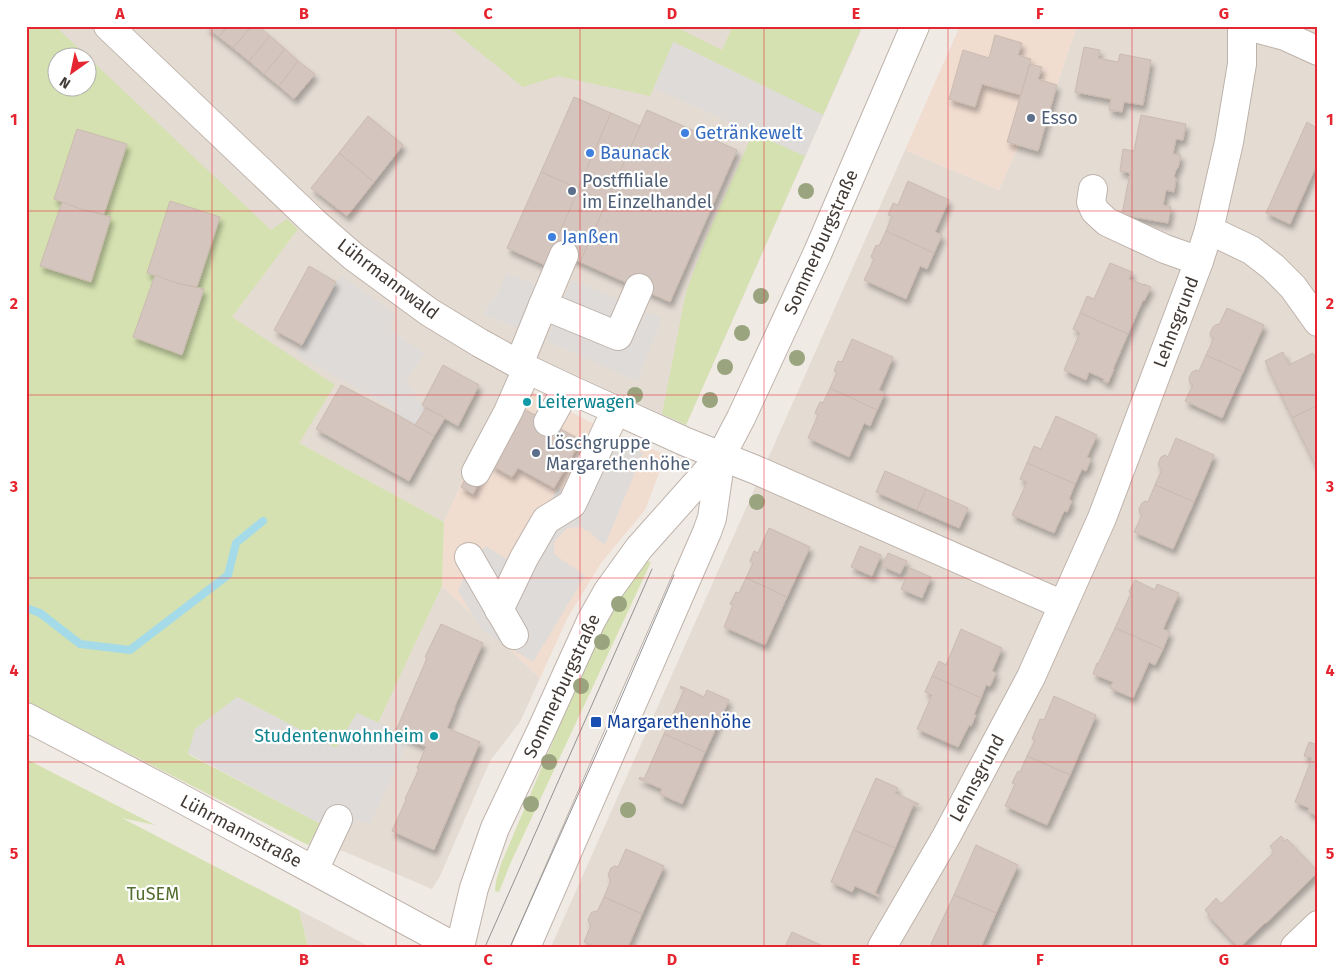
<svg xmlns="http://www.w3.org/2000/svg" width="1344" height="973" viewBox="0 0 1344 973" font-family="'Fira Sans',sans-serif">
	<defs>
		<filter id="shadow"><feDropShadow dx="3" dy="5.5" stdDeviation="2.5" flood-color="#0004"/></filter>
	</defs>
	<rect width="100%" height="100%" fill="#f0eae4"/>
	<g fill="#e4dbd3" fill-rule="evenodd">
		<path d="M26,26H863L686,425L525,352L508,379L444,522L299,443L26,301ZM58,58H88V88H58Z"/>
		<path d="M1077,26H1318V947H551L905,150L999,190L1019,145L1037,151L1057,85Z"/>
		<path d="M442,586L540,678L520,722L490,761L440,876L432,889L343,851L308,845L321,824L188,753L195,729L357,713L378,722Z"/>
		<path d="M299,910L370,947H308Z"/>
	</g>
	<g fill="#f1dcd0">
		<path d="M960,26H1077L1057,85L1038,151L1019,145L999,190L905,150Z"/>
		<path d="M508,379L588,421L666,455L645,510L601,563L568,617L540,678L442,586L444,522Z"/>
	</g>
	<g fill="#d5e1b0" fill-rule="evenodd">
		<path d="M26,26H55L271,230L287,219L298,229L232,317L335,385L299,443L444,522L442,586L378,723L357,713L336,748L237,697L188,754L321,824L308,845L26,701ZM58,58H88V88H58Z"/>
		<path d="M447,26H674L722,50L733,26H862L823,115L674,42L650,96L558,76L523,87Z"/>
		<path d="M753,133L805,156L686,425L662,414L686,292L707,236Z"/>
		<path d="M642,560L651,562L511,862L499,892L495,891L496,881L501,864L572,696L616,601Z"/>
		<path d="M26,759L155,825L122,818L299,910L308,947H26Z"/>
	</g>
	<g fill="#dedbd9">
		<path d="M673,42L823,115L805,156L654,88Z"/>
		<path d="M507,273L564,297L572,280L619,300L612,318L638,329L646,312L662,318L637,381L547,341L554,324L525,311L517,328L484,314L493,298H496Z"/>
		<path d="M342,276L397,316L389,329L424,353L406,381L422,405L426,408L415,425L394,413L392,407L297,355L336,282Z"/>
		<path d="M602,431L643,453L605,545L598,540L590,532L579,527L567,528L554,542V554L585,576L533,662L483,631L458,591L471,561L486,546L514,564L558,488L568,493Z"/>
		<path d="M237,697L336,748L357,713L385,726L395,733L409,739L370,824L357,820L352,825L338,819L321,824L188,753L195,729Z"/>
	</g>
	<g fill="none" stroke-linecap="round" stroke-linejoin="round">
		<path stroke="#a5dbe8" stroke-width="8" d="M26,608L40,613L80,644L130,650L228,575L236,543L263,521"/>
	</g>
	<g fill="#d4c6be" stroke="#cbbaaf" filter="url(#shadow)">
		<path d="M205,26H228L219,37Z"/>
		<path d="M228,26H252L233,48L219,37Z"/>
		<path d="M252,26H258L270,36L249,61L233,48Z"/>
		<path d="M995,35L1022,43L1018,55L1031,59L1021,95L982,84L975,107L949,99L963,50L989,58Z"/>
		<path d="M270,36L285,49L264,74L249,61Z"/>
		<path d="M1084,47L1100,50L1098,58L1118,62L1120,54L1151,60L1143,105L1124,102L1122,112L1109,110L1111,99L1075,92Z"/>
		<path d="M285,49L298,61L279,86L264,74Z"/>
		<path d="M298,61L315,74L294,99L279,86Z"/>
		<path d="M1030,64L1042,67L1038,79L1057,85L1038,151L1007,142Z"/>
		<path d="M574,97L611,113L579,189L541,172Z"/>
		<path d="M647,110L737,150L670,302L580,262Z"/>
		<path d="M611,113L640,126L580,262L551,249Z"/>
		<path d="M1141,115L1186,124L1183,140L1176,139L1173,154L1181,155L1178,168L1176,170L1174,176L1176,179L1174,192L1166,190L1163,205L1171,207L1168,223L1122,215L1130,173L1120,171L1123,149L1134,151Z"/>
		<path d="M368,116L403,145L374,182L339,153Z"/>
		<path d="M1307,122L1318,129V162L1290,224L1266,213Z"/>
		<path d="M77,129L127,144L104,214L80,209L54,199Z"/>
		<path d="M339,153L374,182L347,216L311,188Z"/>
		<path d="M541,172L579,189L545,265L507,248Z"/>
		<path d="M908,181L949,200L935,232L942,235L934,253L886,231L892,216L888,215L893,203L898,205Z"/>
		<path d="M170,201L220,217L197,287L176,283L147,273Z"/>
		<path d="M62,202L80,209L111,217L91,282L40,266Z"/>
		<path d="M886,231L934,253L927,269L920,266L906,299L864,280L874,259L871,257L876,245L879,246Z"/>
		<path d="M1110,263L1132,272L1129,279L1144,285V284L1151,287L1144,301L1143,300L1128,334L1080,313L1087,296L1094,299Z"/>
		<path d="M309,266L336,282L302,345L274,330Z"/>
		<path d="M155,275L176,283L204,289L182,355L133,337Z"/>
		<path d="M1227,308L1264,325L1243,372L1206,355L1214,338L1211,337L1210,333L1213,327L1217,324L1219,325Z"/>
		<path d="M1080,313L1128,334L1113,369H1114L1108,383L1103,381L1104,379L1089,372L1086,380L1064,370L1080,333L1073,329Z"/>
		<path d="M852,339L893,357L879,390L885,393L877,410L830,388L837,372L834,371L838,361L842,362Z"/>
		<path d="M1283,352L1289,365L1313,353L1318,363V405L1292,418L1265,361Z"/>
		<path d="M1206,355L1243,372L1222,418L1185,401L1193,385L1190,383L1189,378L1192,372L1196,370L1199,371Z"/>
		<path d="M443,365L479,385L458,426L422,405Z"/>
		<path d="M341,385L394,413L434,436L409,481L316,429Z"/>
		<path d="M830,388L877,410L870,426L864,423L849,457L808,438L818,415L815,413L820,402L823,403Z"/>
		<path d="M1318,405V471L1292,418Z"/>
		<path d="M426,408L445,418L434,436L415,425Z"/>
		<path d="M522,408L581,440L554,488L518,468L512,477L491,465Z"/>
		<path d="M1056,416L1097,435L1087,457L1091,459L1086,471L1082,469L1075,484L1027,463L1034,446L1041,449Z"/>
		<path d="M1176,438L1214,455L1194,502L1155,485L1162,469L1160,468L1158,464L1161,457L1165,455L1168,457Z"/>
		<path d="M1027,463L1075,484L1069,499L1072,501L1067,512L1064,511L1054,533L1012,515L1027,482L1020,479Z"/>
		<path d="M470,468L482,475L473,494L461,487Z"/>
		<path d="M885,471L926,489L917,510L876,492Z"/>
		<path d="M1155,485L1194,502L1173,549L1134,532L1142,515L1140,514L1139,509L1142,503L1145,501L1148,502Z"/>
		<path d="M926,489L968,508L959,528L917,510Z"/>
		<path d="M769,528L810,547L787,597L746,578L753,563L750,561L754,551L758,553Z"/>
		<path d="M860,546L881,555L872,576L851,567Z"/>
		<path d="M888,553L907,561L900,574L882,566Z"/>
		<path d="M910,568L931,577L922,598L901,589Z"/>
		<path d="M746,578L787,597L765,645L724,627L733,605L730,604L736,592L739,593Z"/>
		<path d="M1135,580L1155,590L1157,584L1179,593L1163,629L1170,632L1163,649L1115,628L1131,593L1129,592Z"/>
		<path d="M441,624L483,643L454,708H455L447,728L480,742L434,850L392,831L406,800L405,799L419,769L417,768L426,747L395,733L427,658L425,657Z"/>
		<path d="M1115,628L1163,649L1155,665L1149,662L1133,698L1110,688L1113,682L1093,674L1097,663L1098,664Z"/>
		<path d="M961,629L1002,648L992,671L996,673L990,686L986,685L981,698L932,676L939,661L946,665Z"/>
		<path d="M932,676L981,698L974,714L976,715L971,726L969,725L958,747L917,729L932,695L925,692Z"/>
		<path d="M681,686L704,697L707,690L729,700L705,752L664,734L684,690L680,688Z"/>
		<path d="M1054,696L1096,715L1070,775L1027,756L1035,740L1032,739L1040,719L1044,720Z"/>
		<path d="M664,734L705,752L682,804L660,794L662,789L639,779L640,777L644,779Z"/>
		<path d="M1309,742L1318,745V816L1308,812L1309,808L1295,802L1312,758L1304,756Z"/>
		<path d="M1027,756L1070,775L1047,825L1005,806L1015,784L1012,783L1018,771L1020,772Z"/>
		<path d="M876,778L898,788L895,793L919,804L918,805L914,803L895,848L853,830Z"/>
		<path d="M853,830L895,848L875,893L879,895V897L855,886L852,892L831,882Z"/>
		<path d="M1281,836L1285,841L1287,839L1318,872L1266,923H1265L1240,947H1238L1208,915L1209,914L1205,910L1216,898L1221,904L1274,852L1270,846Z"/>
		<path d="M976,845L1018,865L996,913L954,895Z"/>
		<path d="M626,849L664,866L642,914L604,897L611,880L610,879L608,875L611,868L615,866L618,867Z"/>
		<path d="M954,895L996,913L981,947H938L931,944Z"/>
		<path d="M604,897L642,914L628,947H595L584,942L591,925H590L588,920L591,913L595,911L597,912Z"/>
		<path d="M792,932L825,947H785Z"/>
	</g>
	<g fill="none" stroke-linecap="round" stroke-linejoin="round">
		<g stroke="#beb3ab" stroke-width="30">
			<g id="minor">
				<path d="M108,26L315,223L354,257L429,312L480,343L527,369L567,388L686,442L756,470L1063,605"/>
				<path d="M1247,26L1285,36L1318,51"/>
				<path d="M1093,189L1091,202L1095,211L1107,222L1165,249L1199,261"/>
				<path d="M1209,230L1251,250L1273,267L1293,287L1318,322"/>
				<path d="M543,305L564,255"/>
				<path d="M519,364L543,305L618,336L639,288"/>
				<path d="M548,422L567,388"/>
				<path d="M476,472L508,412L527,369"/>
				<path d="M469,557L514,635"/>
				<path d="M499,610L524,558L546,520L572,504L616,410"/>
				<path d="M26,717L173,794L455,947"/>
				<path d="M314,870L338,819"/>
				<path d="M460,947L474,888L495,828L542,729L591,621L608,591L639,548L721,456L741,418L818,252L915,26"/>
				<path d="M526,947L707,532L712,518L721,456"/>
				<path d="M882,947L946,837L1031,677L1102,518L1199,261L1209,230L1229,142L1242,64V26"/>
				<path d="M1295,947L1318,925"/>
			</g>
		</g>
		<use href="#minor" stroke="#fff" stroke-width="28"/>
		<g stroke="#939393" stroke-width="1">
			<path d="M485,947L652,569"/>
			<path d="M510,947L608,728L674,575"/>
		</g>
	</g>
	<g fill="#9aa580">
		<circle cx="806" cy="191" r="8"/>
		<circle cx="761" cy="296" r="8"/>
		<circle cx="742" cy="333" r="8"/>
		<circle cx="797" cy="358" r="8"/>
		<circle cx="725" cy="367" r="8"/>
		<circle cx="635" cy="395" r="8"/>
		<circle cx="710" cy="400" r="8"/>
		<circle cx="757" cy="502" r="8"/>
		<circle cx="619" cy="604" r="8"/>
		<circle cx="602" cy="642" r="8"/>
		<circle cx="581" cy="686" r="8"/>
		<circle cx="549" cy="762" r="8"/>
		<circle cx="531" cy="804" r="8"/>
		<circle cx="628" cy="810" r="8"/>
	</g>
	<path fill="none" stroke="#e52631" stroke-width="1" stroke-opacity="0.55" d="M212,26V947M396,26V947M580,26V947M764,26V947M948,26V947M1132,26V947M26,211H1318M26,395H1318M26,578H1318M26,762H1318"/>
	<g fill="#5c6f8a" stroke="#fff" stroke-width="2">
		<circle cx="1031" cy="118" r="5"/>
		<circle cx="572" cy="191" r="5"/>
		<circle cx="536" cy="453" r="5"/>
	</g>
	<g fill="#3f7fe0" stroke="#fff" stroke-width="2">
		<circle cx="685" cy="133" r="5"/>
		<circle cx="590" cy="153" r="5"/>
		<circle cx="552" cy="237" r="5"/>
	</g>
	<g fill="#0f9aa8" stroke="#fff" stroke-width="2">
		<circle cx="527" cy="402" r="5"/>
		<circle cx="434" cy="736" r="5"/>
	</g>
	<rect fill="#1a4fb4" stroke="#fff" stroke-width="2" x="590" y="716" width="12" height="12" rx="2.5"/>
	<g text-anchor="middle" dominant-baseline="central" stroke-width="4.5" stroke-linejoin="round" paint-order="stroke">
		<g font-size="18" fill="#4e5e75" stroke="#fff" text-anchor="start">
			<text x="1041" y="118">Esso</text>
			<text x="582" y="181">Postffiliale<tspan x="582" dy="21">im Einzelhandel</tspan></text>
			<text x="546" y="443">Löschgruppe<tspan x="546" dy="21">Margarethenhöhe</tspan></text>
		</g>
		<g font-size="18" fill="#366cbe" stroke="#fff" text-anchor="start">
			<text x="695" y="133">Getränkewelt</text>
			<text x="600" y="153">Baunack</text>
			<text x="562" y="237">Janßen</text>
		</g>
		<g font-size="18" fill="#423a35" stroke="#fff">
			<text transform="translate(821 242) rotate(-66)">Sommerburgstraße</text>
			<text transform="translate(388 279) rotate(37)">Lührmannwald</text>
			<text transform="translate(1176 322) rotate(-69)">Lehnsgrund</text>
			<text transform="translate(562 686) rotate(-65)">Sommerburgstraße</text>
			<text transform="translate(977 778) rotate(-62)">Lehnsgrund</text>
			<text transform="translate(241 831) rotate(28)">Lührmannstraße</text>
		</g>
		<g font-size="18" fill="#0d838f" stroke="#fff" text-anchor="start">
			<text x="537" y="402">Leiterwagen</text>
			<text x="424" y="736" text-anchor="end">Studentenwohnheim</text>
		</g>
		<g font-size="18" fill="#164399" stroke="#fff" text-anchor="start">
			<text x="607" y="722">Margarethenhöhe</text>
		</g>
		<g font-size="18" fill="#536d2e" stroke="#fff">
			<text x="153" y="894">TuSEM</text>
		</g>
	</g>
	<rect width="1344" height="973" fill="none" stroke="#ffffff" stroke-width="55"/>
	<g transform="translate(72 72) rotate(213)"><circle r="24" fill="#ffffff" stroke="#b3b0ae"/>
	<path d="M0-4L9 19L0 12L-9 19Z" fill="#e52631"/>
	<text y="-8" font-size="14" font-weight="bold" text-anchor="middle" fill="#423a35">N</text>
	</g>
	<rect x="28" y="28" width="1288" height="918" fill="none" stroke="#e52631" stroke-width="2"/>
	<g font-size="16" text-anchor="middle" font-weight="bold" fill="#e52631">
		<text x="120" y="19">A</text>
		<text x="304" y="19">B</text>
		<text x="488" y="19">C</text>
		<text x="672" y="19">D</text>
		<text x="856" y="19">E</text>
		<text x="1040" y="19">F</text>
		<text x="1224" y="19">G</text>
		<text x="14" y="125">1</text>
		<text x="1330" y="125">1</text>
		<text x="14" y="309">2</text>
		<text x="1330" y="309">2</text>
		<text x="14" y="492">3</text>
		<text x="1330" y="492">3</text>
		<text x="14" y="676">4</text>
		<text x="1330" y="676">4</text>
		<text x="14" y="859">5</text>
		<text x="1330" y="859">5</text>
		<text x="120" y="965">A</text>
		<text x="304" y="965">B</text>
		<text x="488" y="965">C</text>
		<text x="672" y="965">D</text>
		<text x="856" y="965">E</text>
		<text x="1040" y="965">F</text>
		<text x="1224" y="965">G</text>
	</g>
</svg>
